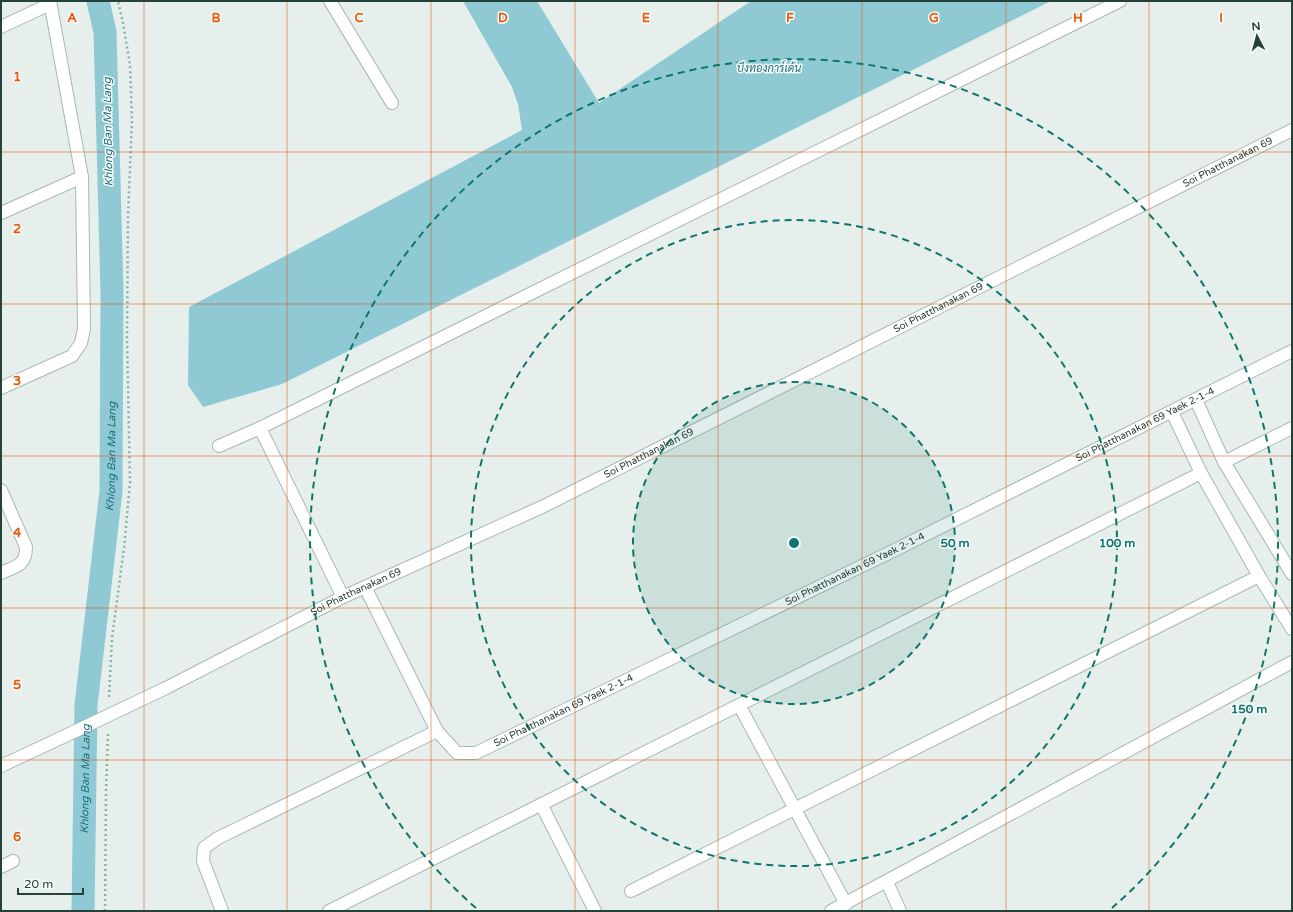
<svg xmlns="http://www.w3.org/2000/svg" width="1293" height="912" viewBox="0 0 1293 912" font-family="'Varela Round',Sarabun,sans-serif">
	<rect width="100%" height="100%" fill="#e6efeb"/>
	<path fill="#8ec9d4" d="M463,1H537L599,103L751,1H1051L282,384L203,407L188,385L189,307L522,130L518,104L512,87Z"/>
	<g fill="none" stroke-linecap="round" stroke-linejoin="round">
		<path stroke="#8ec9d4" stroke-width="23" id="s1" d="M83,911L86,705L111,491L112,291L105,32L98,1"/>
		<g stroke="#a8b8b2" stroke-width="14">
			<g id="street">
				<path d="M330,1L392,103"/>
				<path d="M1,27L50,4"/>
				<path d="M1,213L82,177"/>
				<path d="M1,388L72,356L81,343L84,329L82,177L50,1"/>
				<path d="M1196,400L1224,462L1292,574"/>
				<path d="M1172,412L1201,473L1259,576L1292,629"/>
				<path d="M260,428L1120,1"/>
				<path d="M219,446L260,428L343,597"/>
				<path d="M1224,462L1292,428"/>
				<path d="M1,490L26,547C26,566 16,566 1,573"/>
				<path id="s2" d="M365,587L437,731L457,753H476L895,550L1292,351"/>
				<path id="s3" d="M166,688L343,597L544,506L1292,130"/>
				<path d="M739,705L846,904"/>
				<path d="M1,766L63,737"/>
				<path d="M541,804L595,911"/>
				<path d="M1,867L13,861"/>
				<path d="M887,882L900,911"/>
				<path d="M631,891L1259,576"/>
				<path d="M222,911L203,861L204,848L218,838L437,731"/>
				<path d="M329,911L1201,473"/>
				<path d="M831,911L1292,662"/>
			</g>
		</g>
		<g stroke="#86b3a5" stroke-width="2.5" stroke-dasharray="2 3" stroke-linecap="butt">
			<path d="M109,697L112,638L124,548L130,483L127,337L128,216L132,120L130,65L123,23L118,1"/>
			<path d="M105,911L106,792L108,734"/>
		</g>
		<use href="#street" stroke="#fff" stroke-width="12"/>
		<g stroke="#a8b8b2" stroke-width="14" stroke-linecap="butt">
			<path id="street-bridge" d="M63,737L166,688"/>
		</g>
		<use href="#street-bridge" stroke="#fff" stroke-width="12"/>
	</g>
	<path fill="none" stroke="#e8590c" stroke-width="1" stroke-opacity="0.55" d="M144,1V911M287,1V911M431,1V911M575,1V911M718,1V911M862,1V911M1006,1V911M1149,1V911M1,152H1292M1,304H1292M1,456H1292M1,608H1292M1,760H1292"/>
	<circle cx="794" cy="543" r="161" fill="#0f766e" fill-opacity=".12"/>
	<g fill="none" stroke="#0f766e" stroke-width="2" stroke-dasharray="7 5">
		<circle cx="794" cy="543" r="161"/>
		<circle cx="794" cy="543" r="323"/>
		<path d="M476 908A484 484 0 1 1 1112 908"/>
	</g>
	<g text-anchor="middle" dominant-baseline="central" stroke-width="3" stroke-linejoin="round" paint-order="stroke">
		<g font-size="10" fill="#24423a" stroke="#f7fbf9">
			<text stroke="none"><textPath href="#s3" startOffset="1185">Soi Phatthanakan 69</textPath></text>
			<text stroke="none"><textPath href="#s3" startOffset="861">Soi Phatthanakan 69</textPath></text>
			<text stroke="none"><textPath href="#s2" startOffset="955">Soi Phatthanakan 69 Yaek 2-1-4</textPath></text>
			<text stroke="none"><textPath href="#s3" startOffset="537">Soi Phatthanakan 69</textPath></text>
			<text stroke="none"><textPath href="#s2" startOffset="631">Soi Phatthanakan 69 Yaek 2-1-4</textPath></text>
			<text stroke="none"><textPath href="#s3" startOffset="213">Soi Phatthanakan 69</textPath></text>
			<text stroke="none"><textPath href="#s2" startOffset="307">Soi Phatthanakan 69 Yaek 2-1-4</textPath></text>
		</g>
		<g font-size="11" font-style="italic" fill="#1c6f80" stroke="#f7fbf9">
			<text x="769" y="68">บึงทองการ์เด้น</text>
			<text transform="translate(108 132) rotate(-91)">Khlong Ban Ma Lang</text>
			<text stroke="none"><textPath href="#s1" startOffset="456">Khlong Ban Ma Lang</textPath></text>
			<text stroke="none"><textPath href="#s1" startOffset="132">Khlong Ban Ma Lang</textPath></text>
		</g>
	</g>
	<g font-size="13" text-anchor="middle" font-weight="bold" fill="#e8590c" stroke="#f7fbf9" stroke-width="3" stroke-linejoin="round" paint-order="stroke">
		<text x="72" y="22">A</text>
		<text x="216" y="22">B</text>
		<text x="359" y="22">C</text>
		<text x="503" y="22">D</text>
		<text x="646" y="22">E</text>
		<text x="790" y="22">F</text>
		<text x="934" y="22">G</text>
		<text x="1078" y="22">H</text>
		<text x="1221" y="22">I</text>
		<text x="17" y="81">1</text>
		<text x="17" y="233">2</text>
		<text x="17" y="385">3</text>
		<text x="17" y="537">4</text>
		<text x="17" y="689">5</text>
		<text x="17" y="841">6</text>
	</g>
	<circle cx="794" cy="543" r="6" fill="#0f766e" stroke="#f7fbf9" stroke-width="2"/>
	<g font-size="12" text-anchor="middle" font-weight="bold" fill="#0f766e" stroke="#f7fbf9" stroke-width="3" stroke-linejoin="round" paint-order="stroke">
		<text x="955" y="547">50 m</text>
		<text x="1117" y="547">100 m</text>
		<text x="1249" y="713">150 m</text>
	</g>
	<rect width="1293" height="912" fill="none" stroke="#24423a" stroke-width="4"/>
	<g transform="translate(1257 36) rotate(354)" stroke="#f7fbf9" stroke-width="3" paint-order="stroke">
	<path d="M0-3L7 15L0 10L-7 15Z" fill="#24423a"/>
	<text y="-6" font-size="11" font-weight="bold" text-anchor="middle" fill="#24423a">N</text>
	</g>
	<path d="M18 888v6h65v-6" fill="none" stroke="#24423a" stroke-width="2"/>
	<text x="24" y="888" font-size="12" fill="#24423a" stroke="#f7fbf9" stroke-width="3" paint-order="stroke">20 m</text>
</svg>
